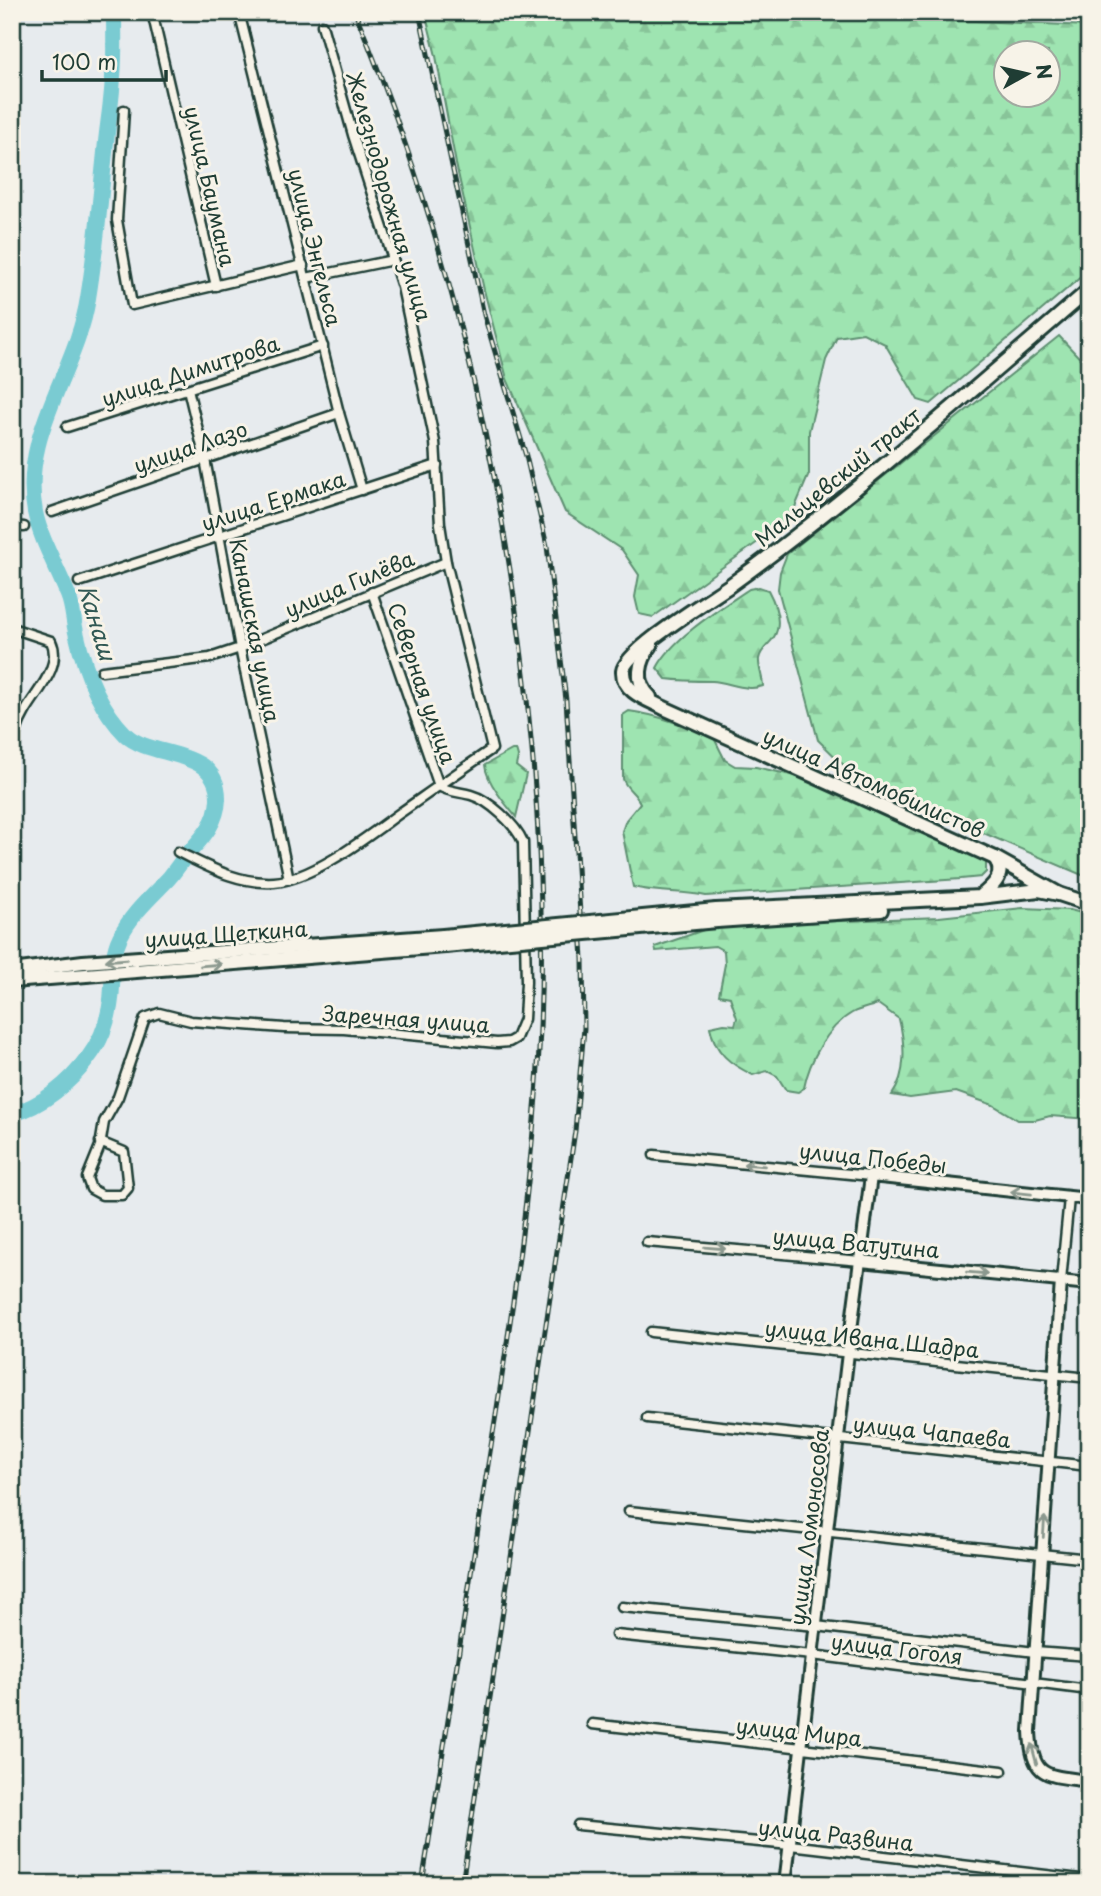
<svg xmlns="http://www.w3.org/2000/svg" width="1101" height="1896" viewBox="0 0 1101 1896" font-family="'Playpen Sans',sans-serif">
	<defs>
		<pattern id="forest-firs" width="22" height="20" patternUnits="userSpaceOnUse" patternTransform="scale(1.75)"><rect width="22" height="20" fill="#9ee4b1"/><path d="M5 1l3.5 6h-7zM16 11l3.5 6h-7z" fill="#88c499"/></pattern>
	</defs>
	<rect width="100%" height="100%" fill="#e7ebee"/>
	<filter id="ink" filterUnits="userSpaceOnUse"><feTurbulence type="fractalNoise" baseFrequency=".0143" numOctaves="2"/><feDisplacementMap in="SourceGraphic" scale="14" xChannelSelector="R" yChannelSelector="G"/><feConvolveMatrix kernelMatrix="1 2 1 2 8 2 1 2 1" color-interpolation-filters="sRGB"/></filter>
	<g filter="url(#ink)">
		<g fill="url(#forest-firs)" stroke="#5e9072" stroke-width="2" fill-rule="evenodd">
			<path d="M425,12H772L1089,26V270L931,404L918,400L885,344L863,333L837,337L826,360L809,431V474L790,519L653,617L639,614L635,597L639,575L622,550L565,512L507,379L484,290L456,164L436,56ZM1048,52V94H1006V52Z"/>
			<path d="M1059,336L1089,368V878L859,780L818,740L778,589L780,572L787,554Z"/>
			<path d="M759,587L768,590C775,603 783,622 774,637C769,645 761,649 759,659C758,667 763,678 763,686C747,692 729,682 712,681C697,681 682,681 666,679L657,668C672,638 721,608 749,589Z"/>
			<path d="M629,711C659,715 686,726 714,738L725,760L735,766L756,767L796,776L904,821L982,857L986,863V872L981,877L961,879L706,896C682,891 657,893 633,887L622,831L626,820L640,803C635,792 626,789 623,779V715Z"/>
			<path d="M512,750H516L518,757L516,766L526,774L516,817C506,805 486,781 485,765Z"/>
			<path d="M1023,908L1070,910L1089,915V1119L1050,1116L1035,1120H1018L993,1105L956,1092L910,1098L892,1095C907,1074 905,1043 899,1019L878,1004C870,1007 859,1009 852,1013C827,1027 809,1062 804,1088L798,1092L786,1090L777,1076L767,1071L753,1075C730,1064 715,1053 710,1027L724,1024L735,1025L737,1018L730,997L719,995L725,964L724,951L715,946L656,951L655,947L715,926L939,917Z"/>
		</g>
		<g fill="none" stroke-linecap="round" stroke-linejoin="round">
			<path stroke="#7acbd2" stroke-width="16" d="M12,1114C42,1106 70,1083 88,1058C104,1037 111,1013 112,987C113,970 112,953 120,937C131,914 151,897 169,878C174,872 179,865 184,858C200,840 217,825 218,799C219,747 151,759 126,735C99,708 84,668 76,632C73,620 73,607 68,595C57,567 41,541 35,512C20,434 77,371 88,298C96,250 100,201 105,152C107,127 112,102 113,76C115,55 114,33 114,12"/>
			<g stroke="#1f3d34" stroke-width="13">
				<g id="street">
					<path d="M152,12L216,286"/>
					<path d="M239,12L339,413L362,490"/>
					<path d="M124,110L117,220L132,305L303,265"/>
					<path d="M306,278L393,260"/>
					<path d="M188,389L205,459L240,648L289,879"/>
					<path d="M67,427L323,346"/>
					<path d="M52,512L339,413"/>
					<path d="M12,526L24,527"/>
					<path d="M79,582L437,465"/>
					<path d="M12,628L51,641C63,666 36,692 25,712C18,724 14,736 12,750"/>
					<path d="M102,671L210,658L240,648L446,562"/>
					<path d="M178,852C209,867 238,884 274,882C314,879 368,836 400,813C430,792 461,770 492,749L446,562L440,524L435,442L402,287L353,135L322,25"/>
					<path d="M100,1142L124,1152L128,1188L122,1195H102L91,1189L87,1178L100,1146L104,1122L118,1097L145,1018L159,1013L191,1021L284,1028L344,1029L497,1043L509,1042L516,1038L524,1019L526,982L523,842C516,825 489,800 471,795C460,792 449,792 439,786L372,592"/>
					<path d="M654,1155L871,1176"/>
					<path d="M647,1242L861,1261"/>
					<path d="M1061,1281L1069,1198"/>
					<path d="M651,1332L1089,1378"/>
					<path d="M647,1418L1089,1466"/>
					<path d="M629,1511L1089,1559"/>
					<path d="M622,1607L816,1626L1035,1652L1089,1656"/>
					<path d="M616,1635L812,1655L1089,1690"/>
					<path d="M592,1724L1002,1771"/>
					<path d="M578,1825L790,1845L1089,1880"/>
				</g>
			</g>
			<g stroke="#1f3d34" stroke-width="16">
				<g id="secondary">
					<path d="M861,1261L1089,1284"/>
					<path d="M1061,1281L1030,1731C1032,1779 1046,1775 1089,1781"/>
					<path d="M785,1884L848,1353L871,1176L1089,1199"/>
				</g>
			</g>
			<g stroke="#1f3d34" stroke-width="18">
				<g id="primary">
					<path d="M650,697C634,682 639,661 651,645"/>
					<path d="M1059,894L995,858L664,708C649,700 622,692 623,671C625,651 709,600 729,586C855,495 971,391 1089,290"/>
					<path d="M980,897C993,886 1007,875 995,858"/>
					<path d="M716,910L980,897L1039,890L1059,894L1089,904"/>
					<path d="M717,921L881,910"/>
					<path d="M12,971L83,962L443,936"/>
					<path d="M12,981L445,946"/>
				</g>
			</g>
			<use href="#street" stroke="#f7f3e8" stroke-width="8"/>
			<use href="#secondary" stroke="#f7f3e8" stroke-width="10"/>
			<use href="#primary" stroke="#f7f3e8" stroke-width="12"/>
			<g stroke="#1f3d34" stroke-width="5">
				<g id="rail">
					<path d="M355,12C440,216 494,430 521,649C538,782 546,916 539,1050C531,1194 509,1335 486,1477C465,1613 444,1748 422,1884"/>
					<path d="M419,12L484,315L526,456L547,546L566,700L583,959L584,1028L575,1131L462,1884"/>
					<path d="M1034,12L1089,15"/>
				</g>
			</g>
			<use href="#rail" stroke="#f7f3e8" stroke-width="2.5" stroke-dasharray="8" stroke-linecap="butt"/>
			<g stroke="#1f3d34" stroke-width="18" stroke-linecap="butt">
				<g id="primary-bridge">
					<path d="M443,936L716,910"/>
					<path d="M445,946L717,921"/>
				</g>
			</g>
			<use href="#primary-bridge" stroke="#f7f3e8" stroke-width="12"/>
		</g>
		<defs><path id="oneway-shaft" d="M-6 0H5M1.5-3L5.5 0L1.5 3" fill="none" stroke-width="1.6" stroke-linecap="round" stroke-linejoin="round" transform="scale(1.75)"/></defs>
		<g stroke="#8b988e">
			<use href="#oneway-shaft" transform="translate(116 960) rotate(176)"/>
			<use href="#oneway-shaft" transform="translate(211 965) rotate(-5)"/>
			<use href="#oneway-shaft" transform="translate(754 1165) rotate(-175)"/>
			<use href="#oneway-shaft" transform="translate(1021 1193) rotate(-174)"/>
			<use href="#oneway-shaft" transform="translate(715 1248) rotate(5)"/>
			<use href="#oneway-shaft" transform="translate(977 1273) rotate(5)"/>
			<use href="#oneway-shaft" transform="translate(1044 1527) rotate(-86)"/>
			<use href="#oneway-shaft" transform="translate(1034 1754) rotate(-105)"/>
		</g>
	</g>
	<g text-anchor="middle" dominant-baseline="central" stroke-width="6" stroke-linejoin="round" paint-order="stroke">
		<g font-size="21" fill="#1f3d34" stroke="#f7f3e8">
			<text transform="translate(211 186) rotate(77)">улица Баумана</text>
			<text transform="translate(390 196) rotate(74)">Железнодорожная улица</text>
			<text transform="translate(316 247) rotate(76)">улица Энгельса</text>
			<text transform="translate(190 370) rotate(-18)">улица Димитрова</text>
			<text transform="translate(190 446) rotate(-19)">улица Лазо</text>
			<text transform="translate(837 476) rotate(-39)">Мальцевский тракт</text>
			<text transform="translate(273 500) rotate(-18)">улица Ермака</text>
			<text transform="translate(349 583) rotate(-23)">улица Гилёва</text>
			<text transform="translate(256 630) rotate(79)">Канашская улица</text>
			<text transform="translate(423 683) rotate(71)">Северная улица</text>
			<text transform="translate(874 782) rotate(24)">улица Автомобилистов</text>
			<text transform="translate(226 933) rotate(-4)">улица Щеткина</text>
			<text transform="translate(406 1018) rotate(4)">Заречная улица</text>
			<text transform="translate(873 1157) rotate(6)">улица Победы</text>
			<text transform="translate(856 1242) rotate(5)">улица Ватутина</text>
			<text transform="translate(872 1338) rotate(6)">улица Ивана Шадра</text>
			<text transform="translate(932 1431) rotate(6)">улица Чапаева</text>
			<text transform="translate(808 1527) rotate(-83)">улица Ломоносова</text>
			<text transform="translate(897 1648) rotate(7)">улица Гоголя</text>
			<text transform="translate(799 1731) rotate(6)">улица Мира</text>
			<text transform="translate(836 1834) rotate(6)">улица Развина</text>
		</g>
		<g font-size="23" font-style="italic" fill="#315954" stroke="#f7f3e8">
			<text transform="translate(98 622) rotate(73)">Канаш</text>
		</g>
	</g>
	<rect width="1101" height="1896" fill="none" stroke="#f7f3e8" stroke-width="42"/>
	<rect x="21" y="21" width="1059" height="1854" fill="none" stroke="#1f3d34" stroke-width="2.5" filter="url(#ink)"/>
	<g transform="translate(1027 74) rotate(82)"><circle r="33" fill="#f7f3e8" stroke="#a1aaa0" stroke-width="2"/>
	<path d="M0-5L12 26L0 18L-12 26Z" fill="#1f3d34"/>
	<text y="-10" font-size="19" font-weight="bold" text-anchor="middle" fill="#1f3d34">N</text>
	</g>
	<path d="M42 70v10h124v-10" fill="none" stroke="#1f3d34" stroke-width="3.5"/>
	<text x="52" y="70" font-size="21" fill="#1f3d34" stroke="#f7f3e8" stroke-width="5" paint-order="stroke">100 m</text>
</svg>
